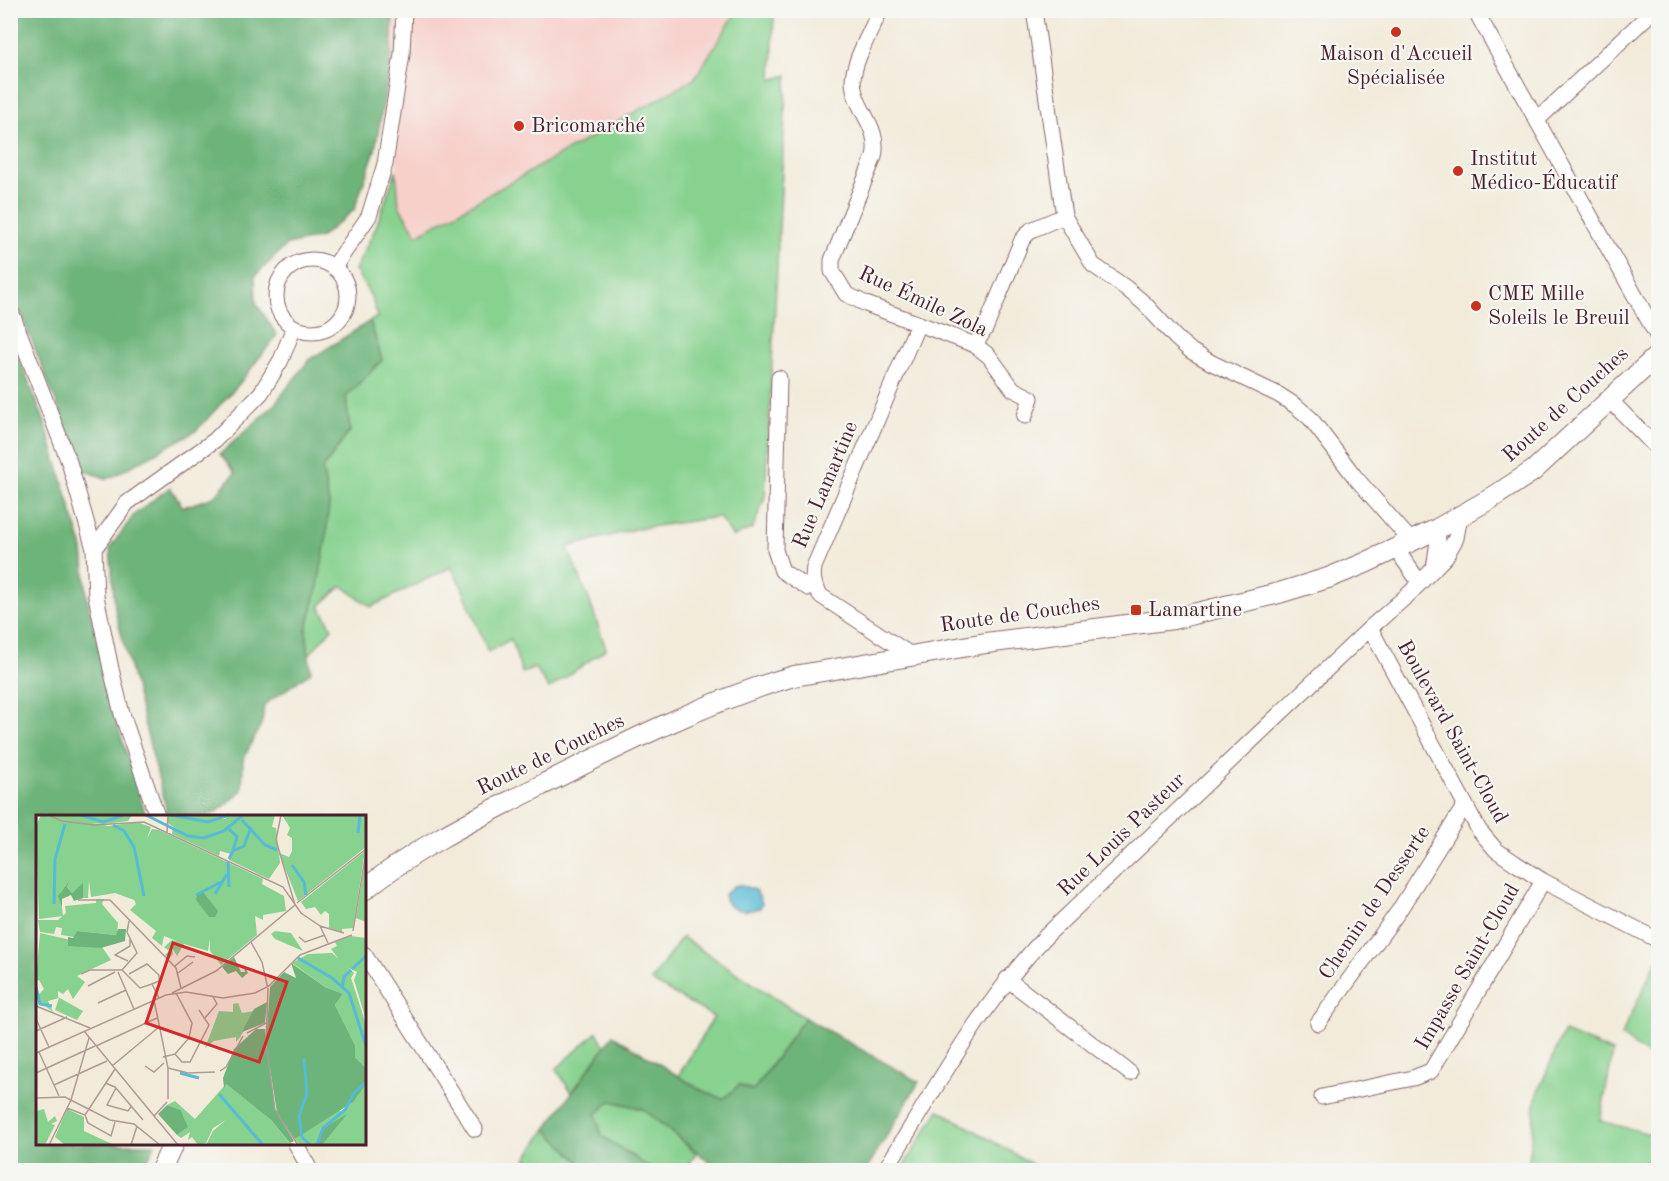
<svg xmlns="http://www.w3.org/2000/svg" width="1669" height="1181" viewBox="0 0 1669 1181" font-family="'Old Standard TT',serif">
	<rect width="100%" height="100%" fill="#f6f6f2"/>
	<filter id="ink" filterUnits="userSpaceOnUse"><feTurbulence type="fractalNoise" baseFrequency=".0167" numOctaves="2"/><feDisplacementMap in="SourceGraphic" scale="12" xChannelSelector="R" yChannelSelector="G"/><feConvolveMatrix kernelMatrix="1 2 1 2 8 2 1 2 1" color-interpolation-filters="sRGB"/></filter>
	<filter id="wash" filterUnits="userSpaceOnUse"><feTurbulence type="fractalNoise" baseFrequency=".008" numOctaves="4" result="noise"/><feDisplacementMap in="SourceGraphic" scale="24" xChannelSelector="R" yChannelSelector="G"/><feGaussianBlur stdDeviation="1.35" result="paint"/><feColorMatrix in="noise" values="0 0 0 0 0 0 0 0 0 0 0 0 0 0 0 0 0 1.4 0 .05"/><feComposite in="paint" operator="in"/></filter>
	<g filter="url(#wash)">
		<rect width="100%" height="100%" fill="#f2ebda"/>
		<path fill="#f7d0ca" d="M393,11H737L694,78L417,235L399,206L391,59Z"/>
		<g fill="#87d28f" stroke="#68785d" stroke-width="1.5">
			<path d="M737,11H774L772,80L787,75L765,497L753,528L733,537L719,517L635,529L567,547L589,599L606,649L549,689L535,668L522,673L511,639L488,652L461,585L451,567L371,607L342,586L320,606L332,628L309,655L306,631L318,586L329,503L322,469L350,431L346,397L382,360L370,321L378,317L371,296L355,270L376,227L396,170L399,206L417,235L694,79Z"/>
			<path d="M682,937L805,1018L753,1091L723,1099L699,1089L678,1076L714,1017L651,981Z"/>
			<path d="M1658,958V1063L1621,1036Z"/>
			<path d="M597,1032L605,1047L572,1093L556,1069Z"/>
			<path d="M1564,1032L1613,1052L1600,1121L1658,1136V1170H1528L1536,1096Z"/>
			<path d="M611,1101L643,1109L696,1153L686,1170H653L602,1136L596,1114Z"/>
			<path d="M939,1110L1042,1170H901Z"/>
			<path d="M546,1129L584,1166L593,1170H544L526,1159Z"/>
		</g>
		<g fill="#6db47a" stroke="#5c6a52" stroke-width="1.5">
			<path d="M11,10L393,11L391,59L375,150L354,210L321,237L287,245L255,276L256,303L277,335L239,384L196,431L108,479L83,470L11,288Z"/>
			<path d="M370,321L382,360L346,397L350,431L322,469L329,503L326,540L318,586L306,631L311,672L264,705L262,722L243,760L242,790C211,821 210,817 168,816L115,609L110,548L134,515L170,487L183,507L214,497L235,473L220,454L273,406L309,360Z"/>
			<path d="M10,335L44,420L83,549L87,599L119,730L146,816H38V1144H155L143,1170H11Z"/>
			<path d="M805,1018L919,1082L866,1170H719L643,1109L611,1101L596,1114L602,1136L653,1170H593L584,1166L546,1129L613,1035L699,1089L723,1099L739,1085L753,1091Z"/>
		</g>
		<path fill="#56bbd4" stroke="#506d80" stroke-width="1.5" d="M740,885L756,890L762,903L760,908C746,912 727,913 724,895L734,886Z"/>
	</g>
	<g filter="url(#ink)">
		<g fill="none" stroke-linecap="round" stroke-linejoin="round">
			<g stroke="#856668" stroke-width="17">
				<g id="minor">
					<path d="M880,10C872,30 853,61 853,81C854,110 881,126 874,157L832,260V271L846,294L866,304L975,345L989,356L1013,389L1031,398L1025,416"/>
					<path d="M1034,10L1064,216L1093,265L1126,288L1145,304L1176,338L1191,351L1212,363L1279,395L1296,406L1310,418L1355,477L1411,541"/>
					<path d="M1475,10L1658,337"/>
					<path d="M1537,120L1654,10"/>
					<circle cx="312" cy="296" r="36"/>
					<path d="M334,267L369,216L385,164L402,54L404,10"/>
					<path d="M10,309L69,462L94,549L96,596L111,669L122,714L157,816"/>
					<path d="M975,345L985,329L1022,240L1031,230L1064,216"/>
					<path d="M779,378L775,550L782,571L808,588L815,587"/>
					<path d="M1610,400L1658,449"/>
					<path d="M94,549L127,503L215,440L261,393L281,360L294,327"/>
					<path d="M1396,549L1420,583"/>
					<path d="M1434,569L1438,541L1437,529"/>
					<path d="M1370,628L1479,830L1496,850L1515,863L1543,881L1658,940"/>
					<path d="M911,655L821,596C814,586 812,580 814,567L918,324"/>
					<path d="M364,954L475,1129"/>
					<path d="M1007,979L1130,1073"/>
					<path d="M1318,1023L1398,912L1465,805"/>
					<path d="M1322,1097L1413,1078L1431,1071L1543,881"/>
					<path d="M296,1144L310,1170"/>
					<path d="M885,1170C935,1089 980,1005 1047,935L1370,628L1410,593L1446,556L1456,538L1460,516"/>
				</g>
			</g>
			<g stroke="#856668" stroke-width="22">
				<g id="major">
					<path d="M364,890C418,846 479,817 540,786C619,746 709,700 794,676L986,643L1173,619L1279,593L1328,578L1363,564L1437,529L1490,499L1533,471L1658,355"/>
					<path d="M161,1170L173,1144"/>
				</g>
			</g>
			<use href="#minor" stroke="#fff" stroke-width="15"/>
			<use href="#major" stroke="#fff" stroke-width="20"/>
		</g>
	</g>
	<g fill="#c8321e" stroke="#f6f6f2" stroke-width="2">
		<circle cx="1396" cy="32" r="6"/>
		<circle cx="519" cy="126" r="6"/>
		<circle cx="1458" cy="171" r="6"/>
		<circle cx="1476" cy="306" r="6"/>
		<rect x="1130" y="604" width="12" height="12" rx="3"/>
	</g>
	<g text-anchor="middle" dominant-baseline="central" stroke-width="4.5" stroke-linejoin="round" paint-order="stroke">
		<g font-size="21" fill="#4a1f2b" stroke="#f6f6f2" text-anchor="start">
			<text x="1396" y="54" text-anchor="middle">Maison d'Accueil<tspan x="1396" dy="24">Spécialisée</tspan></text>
			<text x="531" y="126">Bricomarché</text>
			<text x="1470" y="159">Institut<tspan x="1470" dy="24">Médico-Éducatif</tspan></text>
			<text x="1488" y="294">CME Mille<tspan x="1488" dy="24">Soleils le Breuil</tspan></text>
			<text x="1148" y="610">Lamartine</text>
		</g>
		<g font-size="21" fill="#4a1f2b" stroke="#f6f6f2">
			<text transform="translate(923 302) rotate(25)">Rue Émile Zola</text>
			<text transform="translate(1566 405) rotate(-42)">Route de Couches</text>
			<text transform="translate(826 485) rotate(-67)">Rue Lamartine</text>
			<text transform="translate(1020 615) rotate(-8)">Route de Couches</text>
			<text transform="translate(1452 732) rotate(61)">Boulevard Saint-Cloud</text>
			<text transform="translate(551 755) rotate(-26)">Route de Couches</text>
			<text transform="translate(1122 835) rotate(-44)">Rue Louis Pasteur</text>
			<text transform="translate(1375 903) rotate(-56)">Chemin de Desserte</text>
			<text transform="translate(1468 967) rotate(-60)">Impasse Saint-Cloud</text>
		</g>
	</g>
	<g transform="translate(36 815)">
		<rect width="330" height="330" fill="#f2ebda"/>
		<path d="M5,0L73,11L101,7L115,12L111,24L116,14L123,15L227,64L226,69L248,81L250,96L227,100V105L219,101L221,120L185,150L174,136V124L172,136L148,129L141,141L135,131L137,139L133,144L129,140L133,136L128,132L136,125L143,127L128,121L126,131L116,123L120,116L94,95L100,89L98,85L79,78L55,82L53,66L52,83H47V69L36,78L31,72L35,63L24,78L27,101L3,104L0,11ZM15,0H87L75,4L96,0L92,6L68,9L26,6ZM132,0H192L184,4H189L194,0H239L236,12L240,13L244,48L233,64L193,45L195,39L184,36L183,41L136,19L137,13L148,19L132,8ZM246,0H330V32L262,86L243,38L253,42L256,36V23L251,20L254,13ZM329,36L317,113L306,114V117L293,113V99L289,96L285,100L279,92L270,94L265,87ZM330,39V107L320,103ZM60,84H68L66,89L82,108L81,120L41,116L38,122L25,120L26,113L20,112L18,119L4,117L2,105H22L30,98L29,91L60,88ZM239,116L255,118L267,136L239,124L235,119ZM4,118L66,132L75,145L41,161L49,167L37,184L32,174L27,179L22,176V182L47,196L41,205L19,195L23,183L12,186L17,197L0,184V175L2,180L8,174L3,165L0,166ZM314,121L330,123V205L318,165L321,157L308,151L295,134L301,131L299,127ZM296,138L318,158L315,163L330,209V230L318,198L330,232V253L319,242V230L299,190L307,179L289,172L256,148L272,139ZM202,188L206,198L218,196L205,221L200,227V222L178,226L169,233L183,196L197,197V189ZM190,269L235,305L253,327L261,330H170L177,316L190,305L177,313L170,328L162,330L156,322L152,325L154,317L145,323L141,320L151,312L149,305L145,295L131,290L139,286L159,304ZM330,269V330H264L259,324L299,296H306ZM8,294L12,307L19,301L21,306L15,309L19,310L9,330H0V296ZM31,294L48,302V316L78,330H29L19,322Z" fill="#87d28f"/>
		<path d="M35,63L31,72L36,78L47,68V83L38,86L35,80L26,84V92L22,81ZM162,77H167L182,96L179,102H173L160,85ZM82,114H90L89,126L65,133L32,131V122L37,123L41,116L80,120ZM198,142L205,157H209L207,149L212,158L206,163L200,156L192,159L186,152ZM255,148L289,172L307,179L299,190L319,230V242L330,253V269L317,287L259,324L241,298L230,228L234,172L248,157L260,163ZM231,187L229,208L206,217L218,194ZM220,214H229L239,295L258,326L254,328L235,305L190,269L188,273L187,263L198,234ZM131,290L145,295L149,305L152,312L141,320L122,299ZM311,299L286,330H281L288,313Z" fill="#6db47a"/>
		<path fill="none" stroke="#56bbd4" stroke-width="3" d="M45,0L67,7L88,0M110,0L152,21L168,23L188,16L207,0M135,0L172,7L193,0M206,5L229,30L241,35M77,10L88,16L98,32L108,81M193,14L201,22L197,35M322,18L324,0M193,44L197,36L208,31L215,12M192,47L193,72M256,50L268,67L270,80M179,79L191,59M160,80L185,67M18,89L19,44L29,9M262,143L296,163L313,178L330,231M316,154L330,141M0,172L4,189L16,191M306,173L308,162L315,155M268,243L271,279L263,301L266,322L274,330M144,258L163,263M183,279L227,330M281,330L287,313L309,295L318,278L330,267"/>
		<path fill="none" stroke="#af9994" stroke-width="1.5" d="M12,0L26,6L58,10L108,7L247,72L265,98L284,111L292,128M131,18L132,0M42,85H74L140,153L145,173M261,88L330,34M284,111L308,118M317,116L330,37M263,122L269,127L289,120M215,127L226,147L232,174L230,228L239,295L262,330M92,146L79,140L94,131V124M139,151L151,141L159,142M86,155L101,138L91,117L93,106M82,157L98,194M142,158L157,147M45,159L54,155H86L104,173L116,169M93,159L111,149L123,160V166L116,169L123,183M52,171L79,157M136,178L180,156L259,90L240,25L245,0M118,185L132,253V284M62,188L90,175M0,191L54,213M0,204L13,232M168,204L181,189L177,182M0,216L31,202M48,216L142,330M211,218L230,208M60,231L121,203M3,237L23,281M0,238L130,180L150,177L187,183L219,178L233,171L264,140L316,120M139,239L153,223L156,208L140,178M127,242L139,239L146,247H154L173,210L163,195M76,251L123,212M109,251L118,257L128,248M132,253L152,258L179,257M184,256L190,252L207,221M0,258L59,231M69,268L79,272L107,305M18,270L71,246M80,273L71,290L92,296L95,292M0,283L29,282L74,305L98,309L124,330M31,293L49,300L79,254M49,300L52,308L75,321L79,307M118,301L131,287M13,330L35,285L53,223M95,330L101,311"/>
		<path fill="#d62828" fill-opacity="0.15" stroke="#d62828" stroke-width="3" d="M137,128L251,167L223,247L110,208Z"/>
		<rect width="330" height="330" fill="none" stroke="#4a1f2b" stroke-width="3"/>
	</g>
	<rect width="1669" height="1181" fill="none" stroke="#f6f6f2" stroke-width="36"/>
</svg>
